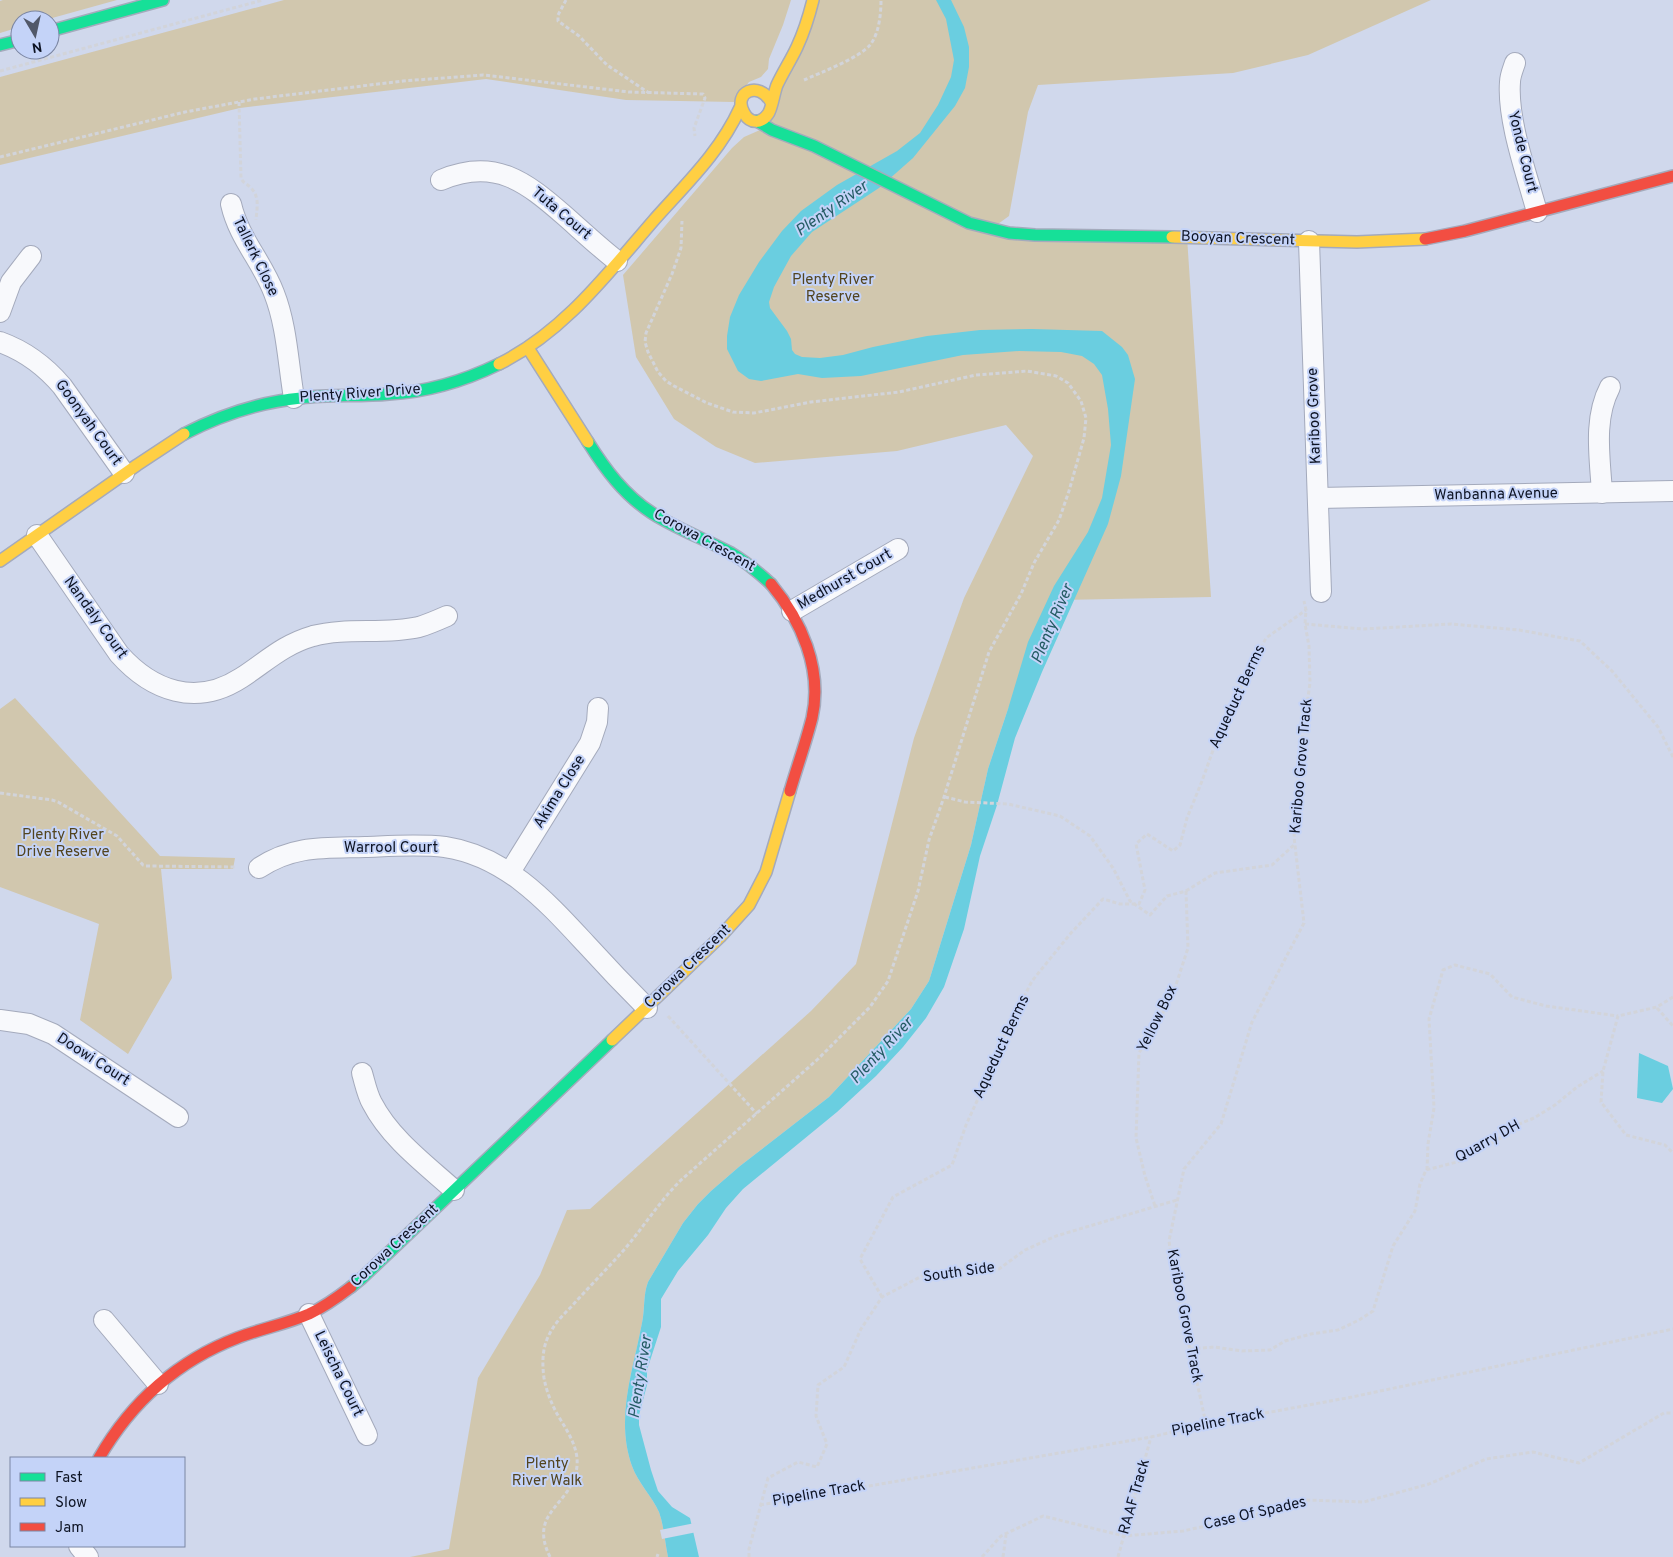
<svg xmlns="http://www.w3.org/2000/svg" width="1673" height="1557" viewBox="0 0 1673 1557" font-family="Overpass,sans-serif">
	<rect width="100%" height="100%" fill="#d0d8ec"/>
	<g fill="#d1c7ae">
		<path d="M3,0H117L45,20H20V27L0,33V1Z"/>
		<path d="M284,0H791L783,25L769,59L768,69L761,77L749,82L734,102L626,100L486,79L240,108L0,165V77Z"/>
		<path d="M819,0H1431L1308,55L1233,73L1038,85L1028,112L1009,216L991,229L1187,237L1211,597L1061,600L1008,709L988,769L971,845L929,981L911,1009L829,1097L740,1166L711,1191L698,1204L683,1223L648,1282C643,1295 645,1309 642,1323C633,1371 615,1418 632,1466C638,1483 652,1496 659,1512C664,1526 665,1543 668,1557H410L449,1549L478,1378L540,1275L567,1210L590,1209L811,1011L856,964L914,738L964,598L1033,456L1006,425L897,451L755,463L716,447L674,419L636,357L623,275L732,148L744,137L760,130Z"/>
		<path d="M15,698L160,856L235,858L233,869H161L172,978L128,1054L80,1020L99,924L0,887V709Z"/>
	</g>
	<g fill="#6acee0">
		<path d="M936,0H951L964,27L969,47V67L965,88L955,106L913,158L879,188L812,232L791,256L774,287L769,302L770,308L787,331L791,339L792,350L795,354L802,357L820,358L843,355L873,347L927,336L980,330L1032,329L1102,331L1122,347L1128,355L1135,379L1121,476L1108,524L1042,672L1015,738L997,805L980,856L964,929L944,987L926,1018L903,1047L876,1076L837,1112L743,1189L726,1208L708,1235L678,1271L661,1299V1327L647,1370V1385L639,1415V1425L651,1470L658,1491L672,1507L690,1518L699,1557H668C665,1543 664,1526 659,1512C652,1496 638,1483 632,1466C615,1418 633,1371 642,1323C645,1310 643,1295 648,1282L683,1223L698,1204L711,1191L740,1166L829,1097L911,1009L929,981L971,845L988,769L1008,709L1028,642L1054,586L1088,532L1102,498L1111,445L1108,409L1102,375L1094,364L1082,356L1061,352L1019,351L963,355L861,376L822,378L798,374L761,381L749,379L738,371L727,349V336L730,317L739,295L759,262L782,231L801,211L837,185L897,151L920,133L938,105L951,77L954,60L946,19Z"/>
		<path d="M1639,1053L1668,1066L1673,1089L1662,1103L1637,1098Z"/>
	</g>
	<path fill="#d0d8ec" d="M695,1523L697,1532L662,1539L660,1530Z"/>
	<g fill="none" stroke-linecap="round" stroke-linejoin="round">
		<g stroke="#a4aabc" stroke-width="22">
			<g id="street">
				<path d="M1515,63C1513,69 1510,76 1510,82C1507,120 1527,175 1537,212"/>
				<path d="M441,180C495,157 526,182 565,216C582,231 599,247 617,261"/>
				<path d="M231,204C239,239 262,261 274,293C287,326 288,363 294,398"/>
				<path d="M1309,241L1321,592"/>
				<path d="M0,312L11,282L31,256"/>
				<path d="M0,342C25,351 45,366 62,386L124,473"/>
				<path d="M1602,493C1600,458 1593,419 1610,387"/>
				<path d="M1318,498L1673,491"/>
				<path d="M37,535L119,654C152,691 196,707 241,678C266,662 282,645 313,636C347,627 384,635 419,627C429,624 438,620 447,616"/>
				<path d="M792,611L898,549"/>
				<path d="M259,868C293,845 326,848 365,847C392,846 419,844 445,847C506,856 547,902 586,944C606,966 626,987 647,1008"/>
				<path d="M510,872L590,743L597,722L598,708"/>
				<path d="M0,1020L29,1024L53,1034L178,1117"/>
				<path d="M362,1073C365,1083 367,1094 372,1103C390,1138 425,1164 454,1190"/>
				<path d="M309,1314L367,1435"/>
				<path d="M104,1320L158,1384"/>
				<path d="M79,1546L88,1557"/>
			</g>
		</g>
		<g stroke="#a4aabc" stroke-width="14">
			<g id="fast">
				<path d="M50,31L163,0"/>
				<path d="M0,45L20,40"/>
				<path d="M757,121L772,130L814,146L969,223L1009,233L1035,235L1172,237"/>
				<path d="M184,434C221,415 260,402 301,398C330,394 359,397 389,394C427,392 464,381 499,364"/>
				<path d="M588,442C605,469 624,495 652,513C677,529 705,539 731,553C746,562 758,572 771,584"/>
				<path d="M351,1287L362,1278L612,1040"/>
			</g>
		</g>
		<g stroke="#a4aabc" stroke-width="14">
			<g id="slow">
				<path d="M771,102C759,80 732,92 744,113C750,124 761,124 768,114C772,109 774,92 777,85C783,72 791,60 797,47C804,32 809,16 813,0"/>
				<path d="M1172,237L1357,242L1425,239"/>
				<path d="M528,348L588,442"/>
				<path d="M499,364C564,332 608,273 654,220C686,184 720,152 740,108"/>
				<path d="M0,561L137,465L184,434"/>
				<path d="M612,1040L720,937L749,905L766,872L790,791"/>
			</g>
		</g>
		<g stroke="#a4aabc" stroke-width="14">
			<g id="jam">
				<path d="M1425,239L1465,231L1673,176"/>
				<path d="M771,584C801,620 823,669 812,718C806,742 797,767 790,791"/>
				<path d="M99,1458C131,1403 177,1361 237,1338C260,1329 286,1324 309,1314C324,1307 338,1297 351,1287"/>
			</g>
		</g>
		<g stroke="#d2d4da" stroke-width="3" stroke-dasharray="4 2.5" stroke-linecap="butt">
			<path d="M566,0L558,15V21L579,36L607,65L649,93"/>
			<path d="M0,71L263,0"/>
			<path d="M804,80C820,73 859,58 870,45C879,34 881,14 881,0"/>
			<path d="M239,102L241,178C243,183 246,183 250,187C260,196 257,207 256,220"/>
			<path d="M0,157L185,112L255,99L403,81L483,75L629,92L703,94L705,98L694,128L695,136"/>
			<path d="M1305,624L1363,629L1451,624L1519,630L1580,641L1612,671L1658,727L1673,757"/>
			<path d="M0,793L52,800L58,802L117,836L143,865L146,866L236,867"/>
			<path d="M945,797L965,802L1008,804L1060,816L1090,836L1113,868L1130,901L1150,915L1167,896L1186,891L1188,948L1172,997L1139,1053L1136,1138L1145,1176L1155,1206"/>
			<path d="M1186,891L1215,873L1272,865L1295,844"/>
			<path d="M1673,997L1657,1007L1618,1016L1603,1071L1601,1102L1626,1135L1665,1145L1673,1153"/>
			<path d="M1657,1008L1673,1026"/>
			<path d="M668,1016L757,1114"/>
			<path d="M1427,1170L1428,1144L1434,1108L1429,1019L1443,970L1455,965L1490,974L1512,997L1546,1006L1618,1016"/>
			<path d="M882,1297L860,1259L893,1197L952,1165L966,1125L987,1079L1005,1034L1032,981L1071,933L1103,899L1120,904H1139L1145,890L1136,844L1147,834L1173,851L1180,845L1187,818L1202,781L1222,725L1266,638L1306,610"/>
			<path d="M1190,1349L1214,1347L1242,1351L1270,1350L1285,1341L1311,1334L1338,1330L1359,1320L1373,1311L1393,1246L1415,1211L1420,1184L1426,1170L1461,1161L1502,1137L1514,1126L1534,1118L1555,1105L1577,1087L1603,1071"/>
			<path d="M1206,1424L1174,1275L1169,1241L1184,1169L1221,1124L1252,1022L1304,923L1294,837L1298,769L1310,683L1309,646L1305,624L1306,610L1304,601"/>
			<path d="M760,1505L1151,1437L1206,1424L1352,1397L1673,1329"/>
			<path d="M550,1557C527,1510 573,1506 577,1466C579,1445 564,1427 555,1410C550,1400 546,1389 544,1378C542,1363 542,1347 550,1333C555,1323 563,1315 571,1307C588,1288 606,1270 623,1251C643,1228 659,1202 680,1181L818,1059L870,1007L888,981L918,891L929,840L944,797L989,652L1021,594L1034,563L1059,520L1069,491L1084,438L1086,418L1081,401L1068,383L1056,376L1027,371L976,375L899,392L811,402L754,413L733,412L707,403L674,386L666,381L658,372L648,352L645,342L646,333L672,274L681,248L682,221"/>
			<path d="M657,1557L658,1554"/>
			<path d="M749,1557V1549L768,1478L798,1462L817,1467L827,1444L816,1416L818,1385L844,1367L861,1329L882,1297L922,1276L971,1268L999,1269L1025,1250L1056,1236L1177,1200"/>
			<path d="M982,1557L1001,1536L1043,1516L1124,1536L1183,1531L1255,1515L1306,1500L1364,1502L1429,1484L1486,1459L1533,1452L1579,1463L1664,1413H1673"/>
			<path d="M1003,1557L1006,1535"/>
			<path d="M1118,1557L1151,1437"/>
		</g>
		<use href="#street" stroke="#f8f9fc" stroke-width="20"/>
		<use href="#fast" stroke="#16e098" stroke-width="11"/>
		<use href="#slow" stroke="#ffcf43" stroke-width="11"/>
		<use href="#jam" stroke="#f24e42" stroke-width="11"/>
	</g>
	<g text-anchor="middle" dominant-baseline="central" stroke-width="4" stroke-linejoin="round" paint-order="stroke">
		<g font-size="15" fill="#0d1323" stroke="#c4d3f8">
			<text transform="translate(1522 152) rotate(76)">Yonde Court</text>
			<text transform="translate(561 214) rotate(40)">Tuta Court</text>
			<text transform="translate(1238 239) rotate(2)">Booyan Crescent</text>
			<text transform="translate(255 257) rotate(64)">Tallerk Close</text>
			<text transform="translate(360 394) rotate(-4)">Plenty River Drive</text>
			<text transform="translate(1315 416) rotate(-92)">Kariboo Grove</text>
			<text transform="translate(88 423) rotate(54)">Goonyah Court</text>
			<text transform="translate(1496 495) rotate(-1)">Wanbanna Avenue</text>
			<text transform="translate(704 541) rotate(29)">Corowa Crescent</text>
			<text transform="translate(845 580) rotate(-30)">Medhurst Court</text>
			<text transform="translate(95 618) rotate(54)">Nandaly Court</text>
			<text transform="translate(1238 697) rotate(-65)">Aqueduct Berms</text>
			<text transform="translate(1302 766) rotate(-85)">Kariboo Grove Track</text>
			<text transform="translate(560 792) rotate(-58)">Akima Close</text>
			<text x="391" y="848">Warrool Court</text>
			<text transform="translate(688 967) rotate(-44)">Corowa Crescent</text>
			<text transform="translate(1158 1019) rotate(-64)">Yellow Box</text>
			<text transform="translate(1002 1047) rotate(-65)">Aqueduct Berms</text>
			<text transform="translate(93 1060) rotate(33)">Doowi Court</text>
			<text transform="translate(1488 1142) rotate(-29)">Quarry DH</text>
			<text transform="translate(395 1246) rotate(-43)">Corowa Crescent</text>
			<text transform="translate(959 1273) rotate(-8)">South Side</text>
			<text transform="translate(1184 1316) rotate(79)">Kariboo Grove Track</text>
			<text transform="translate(338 1374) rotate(64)">Leischa Court</text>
			<text transform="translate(1218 1423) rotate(-11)">Pipeline Track</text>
			<text transform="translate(819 1494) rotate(-10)">Pipeline Track</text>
			<text transform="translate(1135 1497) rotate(-74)">RAAF Track</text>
			<text transform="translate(1255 1514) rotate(-13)">Case Of Spades</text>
		</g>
		<g font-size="15" fill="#53441e" stroke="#c4d3f8">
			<text x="833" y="280">Plenty River<tspan x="833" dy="17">Reserve</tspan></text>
			<text x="63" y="835">Plenty River<tspan x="63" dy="17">Drive Reserve</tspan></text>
			<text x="547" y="1464">Plenty<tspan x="547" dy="17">River Walk</tspan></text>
		</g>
		<g font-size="16" font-style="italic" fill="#235b63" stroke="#c4d3f8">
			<text transform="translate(832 209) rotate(-35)">Plenty River</text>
			<text transform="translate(1053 624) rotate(-67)">Plenty River</text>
			<text transform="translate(882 1051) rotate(-47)">Plenty River</text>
			<text transform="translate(641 1377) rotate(-81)">Plenty River</text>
		</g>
	</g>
	<rect x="10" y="1457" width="175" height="90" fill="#c4d3f8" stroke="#7b86a3"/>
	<rect x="20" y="1473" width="25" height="8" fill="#16e098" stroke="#7b86a3"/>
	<text x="55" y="1482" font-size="15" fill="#0d1323">Fast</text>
	<rect x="20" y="1498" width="25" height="8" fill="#ffcf43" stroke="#7b86a3"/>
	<text x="55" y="1507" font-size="15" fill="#0d1323">Slow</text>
	<rect x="20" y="1523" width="25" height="8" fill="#f24e42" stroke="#7b86a3"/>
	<text x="55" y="1532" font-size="15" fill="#0d1323">Jam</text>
	<g transform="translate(35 35) rotate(171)"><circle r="24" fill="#c4d3f8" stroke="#7b86a3"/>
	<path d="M0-4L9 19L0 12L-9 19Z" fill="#515869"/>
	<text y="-8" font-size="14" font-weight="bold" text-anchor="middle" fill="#0d1323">N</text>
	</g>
</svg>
